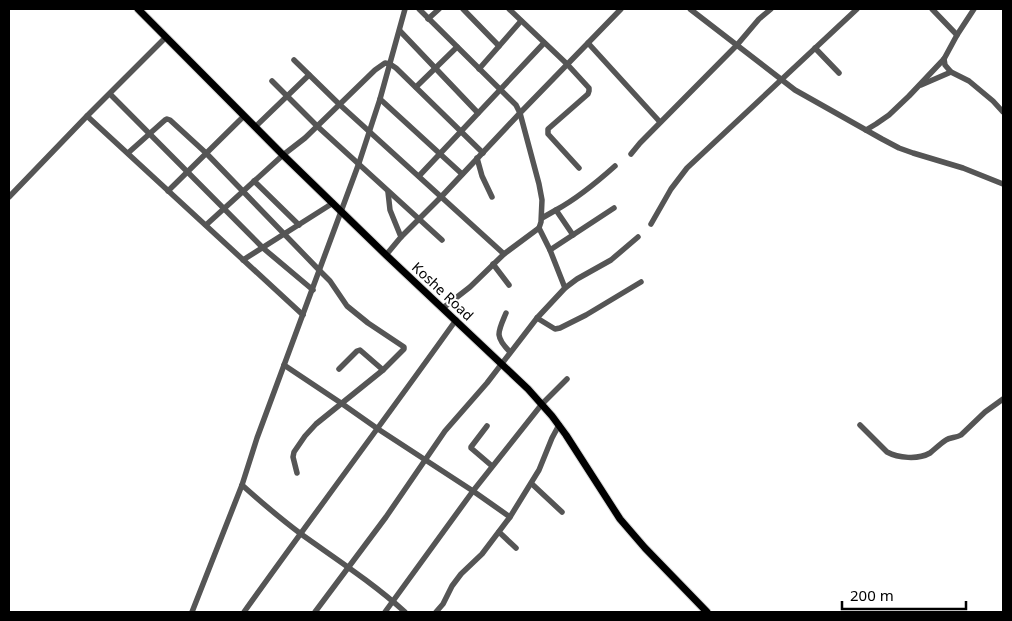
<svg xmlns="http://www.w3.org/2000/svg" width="1012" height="621" viewBox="0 0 1012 621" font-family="'Noto Sans',sans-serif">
	<rect width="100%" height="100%" fill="#fff"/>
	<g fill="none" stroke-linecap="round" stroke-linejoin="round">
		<g stroke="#dbdbdb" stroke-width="9">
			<path id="major" d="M138,9L283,155L386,255L528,389L552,416L566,435L620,519L645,548L707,612"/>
		</g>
		<g stroke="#555" stroke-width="5.5">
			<path d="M419,9L516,105L520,113L539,184L542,200L541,222L539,228L504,254L470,287L443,308"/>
			<path d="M463,9L499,46"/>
			<path d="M509,9L567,64L589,88V91L588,94L548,129V134L579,168"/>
			<path d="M690,9L795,90L882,139L899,148L913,153L963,168L1003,184"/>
			<path d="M932,9L957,35"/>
			<path d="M428,19L439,9"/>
			<path d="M400,31L478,113"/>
			<path d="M588,43L660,122"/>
			<path d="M815,48L839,73"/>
			<path d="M944,59L945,65L951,72L969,81L993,101L1003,112"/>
			<path d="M294,60L339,104L504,254"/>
			<path d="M479,69L521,21"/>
			<path d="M272,81L317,126L442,240"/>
			<path d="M921,85L951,72"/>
			<path d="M416,87L457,47"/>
			<path d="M110,94L263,248L313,290"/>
			<path d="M380,99L462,174"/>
			<path d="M87,116L303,315"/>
			<path d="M255,127L309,75"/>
			<path d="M866,130L876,124L889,115L909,96L944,59L957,35L974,9"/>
			<path d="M128,153L165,120L167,119L170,120L206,153L320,271L330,281L347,306L368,323L404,347V349L383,370L316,424L305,436L294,452L293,457L297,473"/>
			<path d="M631,154L640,143L737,45L759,19L771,9"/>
			<path d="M477,158L482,176L492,197"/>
			<path d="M419,176L544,43"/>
			<path d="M254,181L299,225"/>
			<path d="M168,191L244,116"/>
			<path d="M9,197L87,116L166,37"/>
			<path d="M542,218L556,210"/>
			<path d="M651,224L671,189L687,168L857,9"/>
			<path d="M206,225L283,155L305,138L375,70L385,63L390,64L396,68L483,153"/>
			<path d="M539,228L550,250L565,288"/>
			<path d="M573,235L556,210C578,198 596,183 615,166"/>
			<path d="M401,237L441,197L520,113L621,9"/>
			<path d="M550,250L614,208"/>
			<path d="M386,255L401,237L390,210L388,192"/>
			<path d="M243,260L333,203"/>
			<path d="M493,264L509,285"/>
			<path d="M506,313C498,332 494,336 510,352"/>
			<path d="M537,318L555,329L560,328L586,315L641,282"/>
			<path d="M284,365L341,403L378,429L473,491L510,517"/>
			<path d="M339,369L357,351L360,350L383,370"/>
			<path d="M860,425L887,452C898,458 918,460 930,453C935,449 940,444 946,440C950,437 956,438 961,435L985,412L1003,399"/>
			<path d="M487,426L471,447V448L492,466"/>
			<path d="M532,484L562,512"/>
			<path d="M242,485C261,502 281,519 301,534C336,559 373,583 405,612"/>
			<path d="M499,532L516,548"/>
			<path d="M192,612L242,485L257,438L359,163L380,99L405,9"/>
			<path d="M244,612C314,514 386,418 456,320"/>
			<path d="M315,612L386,517L445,431L487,383L537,318L565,288L577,279L611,260L638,237"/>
			<path d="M385,612L473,491L542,404L567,379"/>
			<path d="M436,612L443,604L452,586L461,574L482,554L510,517L539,470L552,438L559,425"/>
		</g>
		<use href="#major" stroke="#000" stroke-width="7"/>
	</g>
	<g text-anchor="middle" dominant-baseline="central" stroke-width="4" stroke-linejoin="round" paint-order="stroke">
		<g font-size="14" fill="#000" stroke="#fff">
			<text transform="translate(443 291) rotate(43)">Koshe Road</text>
		</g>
	</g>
	<rect width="1012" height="621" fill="none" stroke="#000000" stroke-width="20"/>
	<path d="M842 601v8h124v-8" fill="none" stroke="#000000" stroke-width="2.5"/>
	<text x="850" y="601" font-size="15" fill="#000000" stroke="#ffffff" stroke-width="4" paint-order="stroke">200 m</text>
</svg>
